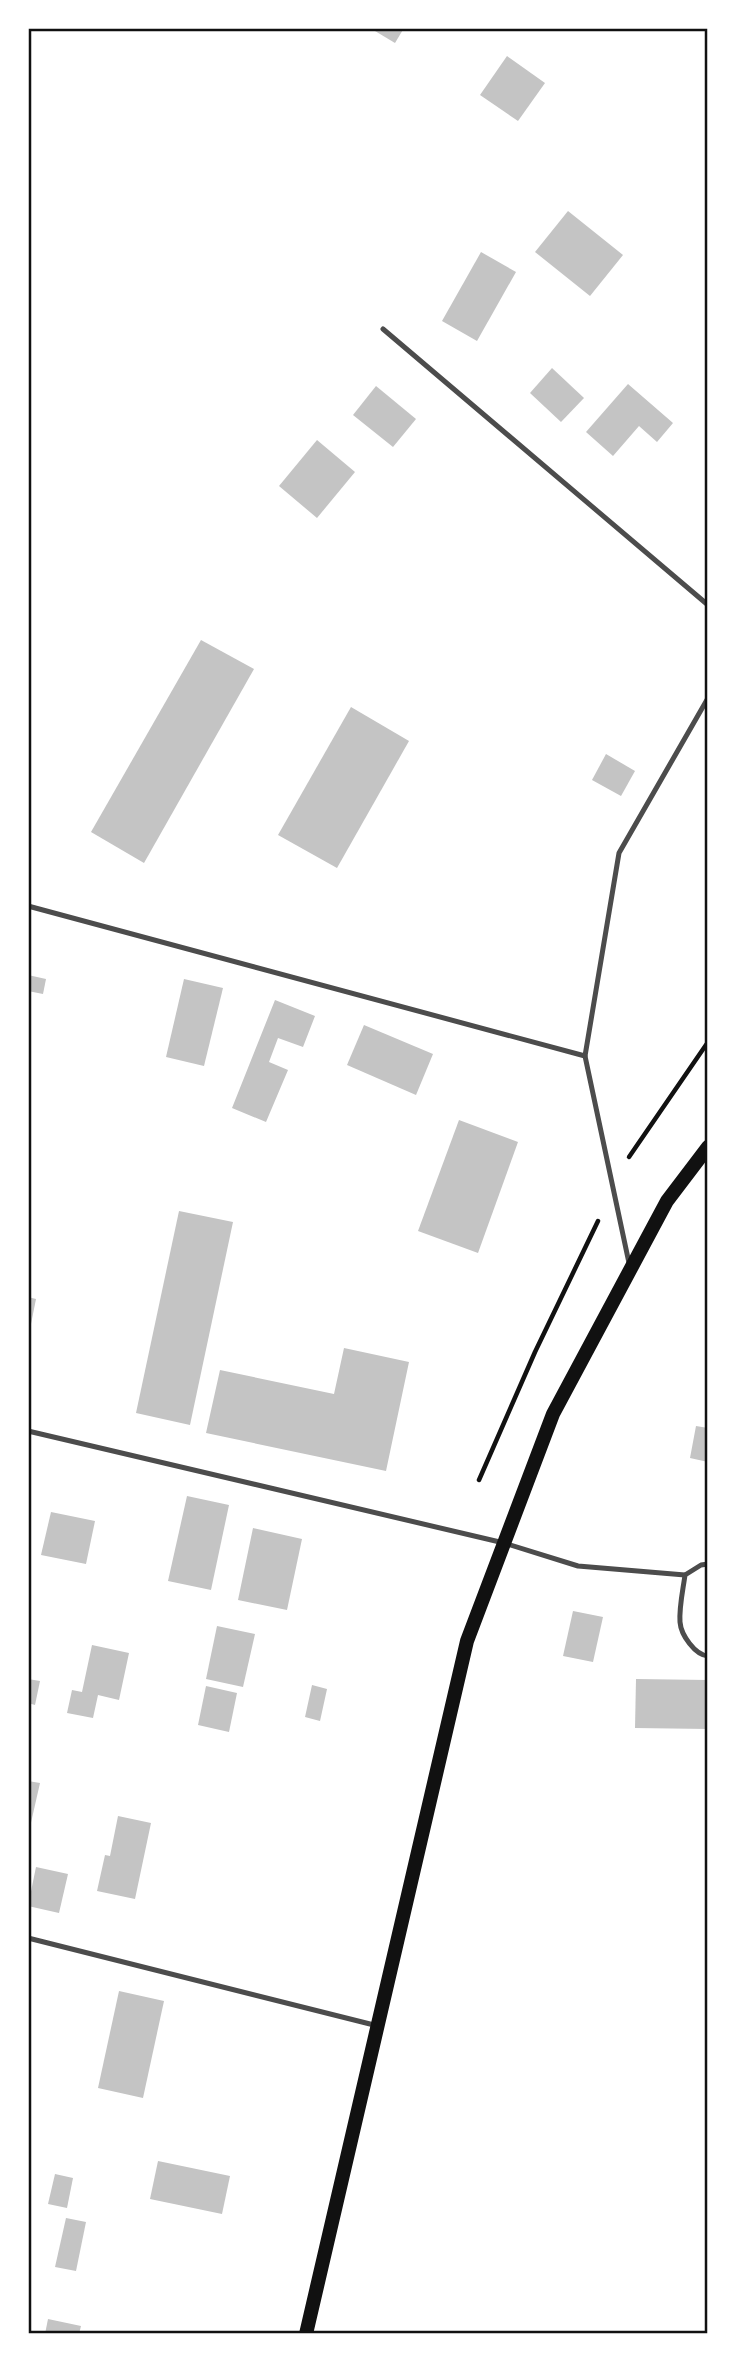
<svg xmlns="http://www.w3.org/2000/svg" width="736" height="2362" viewBox="0 0 736 2362" font-family="Commissioner,sans-serif">
	<rect width="100%" height="100%" fill="#fff"/>
	<g fill="#c4c4c4">
		<path d="M370,28H404L395,43Z"/>
		<path d="M507,56L545,83L518,121L480,95Z"/>
		<path d="M568,211L623,255L590,296L535,252Z"/>
		<path d="M481,252L516,272L477,341L442,321Z"/>
		<path d="M552,368L584,398L561,422L530,393Z"/>
		<path d="M628,384L673,423L657,442L639,426L613,456L586,432Z"/>
		<path d="M376,386L416,419L393,447L353,415Z"/>
		<path d="M317,440L355,472L317,518L279,486Z"/>
		<path d="M201,640L254,669L144,863L91,832Z"/>
		<path d="M351,707L409,741L337,868L278,835Z"/>
		<path d="M606,754L635,771L621,796L592,780Z"/>
		<path d="M28,975L46,979L43,994L28,991Z"/>
		<path d="M184,979L223,988L204,1066L166,1057Z"/>
		<path d="M275,1000L315,1016L303,1047L278,1038L269,1062L288,1070L266,1122L232,1108Z"/>
		<path d="M364,1025L433,1054L416,1095L347,1065Z"/>
		<path d="M459,1120L518,1142L478,1253L418,1231Z"/>
		<path d="M179,1211L233,1222L190,1425L136,1413Z"/>
		<path d="M28,1297L36,1299L29,1334H28Z"/>
		<path d="M344,1348L409,1362L386,1471L206,1433L220,1370L334,1394Z"/>
		<path d="M696,1426L708,1428V1462L690,1458Z"/>
		<path d="M187,1496L229,1505L211,1590L168,1581Z"/>
		<path d="M51,1512L95,1521L86,1564L41,1555Z"/>
		<path d="M253,1528L302,1539L287,1610L238,1600Z"/>
		<path d="M573,1611L603,1617L593,1662L563,1656Z"/>
		<path d="M217,1626L255,1634L243,1687L206,1679Z"/>
		<path d="M92,1645L129,1653L119,1700L98,1695L93,1718L67,1713L72,1690L82,1692Z"/>
		<path d="M28,1679L40,1681L35,1705L28,1703Z"/>
		<path d="M636,1679L708,1680V1729L635,1728Z"/>
		<path d="M312,1685L327,1689L320,1721L305,1717Z"/>
		<path d="M206,1686L237,1693L229,1732L198,1725Z"/>
		<path d="M28,1781L40,1783L30,1827H28Z"/>
		<path d="M118,1816L151,1823L135,1899L97,1891L105,1855L110,1856Z"/>
		<path d="M36,1867L68,1874L59,1913L28,1906Z"/>
		<path d="M119,1991L164,2001L143,2098L98,2088Z"/>
		<path d="M158,2161L230,2176L222,2214L150,2199Z"/>
		<path d="M55,2174L73,2178L67,2208L48,2204Z"/>
		<path d="M66,2218L86,2222L76,2271L55,2267Z"/>
		<path d="M48,2319L81,2326L79,2334H45Z"/>
	</g>
	<g fill="none" stroke-linecap="round" stroke-linejoin="round">
		<g stroke="#111" stroke-width="4.5">
			<path d="M629,1157L708,1042"/>
			<path d="M479,1480L535,1352L598,1221"/>
		</g>
		<g stroke="#4c4c4c" stroke-width="5">
			<path d="M383,329L708,605"/>
			<path d="M28,906L585,1056L629,1263"/>
			<path d="M585,1056L619,853L708,698"/>
			<path d="M28,1431L504,1543L578,1566L685,1575"/>
			<path d="M708,1564L701,1565L685,1575C683,1590 679,1607 680,1622C681,1635 695,1655 708,1656"/>
			<path d="M28,1938L378,2026"/>
		</g>
		<path stroke="#111" stroke-width="14" d="M306,2334L467,1641L553,1414L667,1201L708,1147"/>
	</g>
	<rect width="736" height="2362" fill="none" stroke="#ffffff" stroke-width="60"/>
	<rect x="30" y="30" width="676" height="2302" fill="none" stroke="#111" stroke-width="2.5"/>
</svg>
